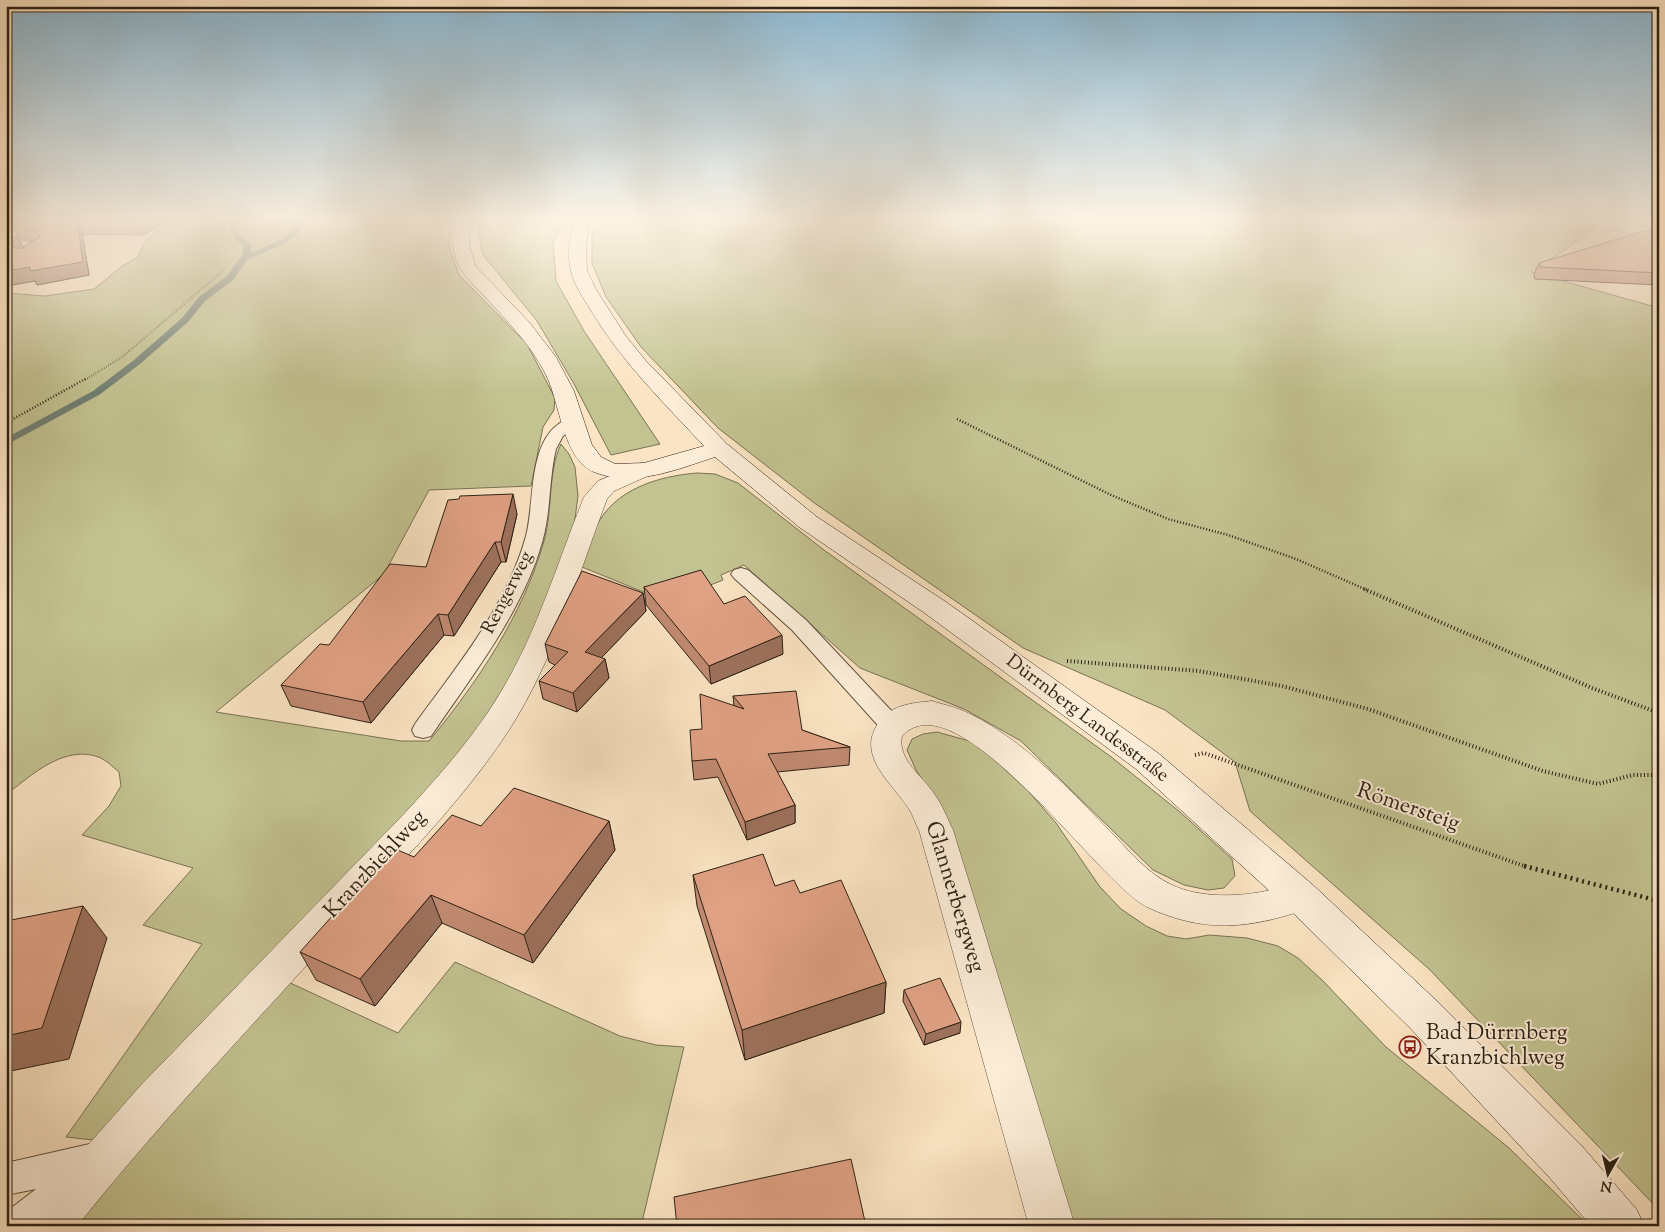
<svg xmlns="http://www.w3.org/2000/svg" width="1665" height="1232" viewBox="0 0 1665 1232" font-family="'Sorts Mill Goudy',serif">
	<rect width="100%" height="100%" fill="#fbe4c3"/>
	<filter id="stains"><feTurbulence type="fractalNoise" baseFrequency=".004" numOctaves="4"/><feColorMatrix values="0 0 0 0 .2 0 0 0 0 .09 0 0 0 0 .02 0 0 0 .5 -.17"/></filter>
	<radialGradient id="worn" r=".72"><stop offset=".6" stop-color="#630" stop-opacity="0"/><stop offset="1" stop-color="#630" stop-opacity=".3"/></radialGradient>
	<g fill="#c3c391" stroke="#787253">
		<path d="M171,219H451L449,247L459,275L527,344L555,398L554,410L543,427L531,486L429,490L384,574L216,712L401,741H429C477,683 523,615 544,541C553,510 547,474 561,444L569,454L575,467L578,496L573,534L544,611L508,682L451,770L93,1140L66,1137L202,944L143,925L193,868L82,835L109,806L121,786L119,772C114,768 107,761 101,758C66,743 31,775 6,795V293L45,296L94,289L121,267L138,257L145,241Z"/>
		<path d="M480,219H565L553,241L556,281L584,331L660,444L611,455L573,382L537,321L483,255L478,229Z"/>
		<path d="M599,219H1559L1595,227L1569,247L1531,272L1659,308V1210L1429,969L1250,811L1235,762L1165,710L1023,648L813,502L718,428L641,347L606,297L592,263V234Z"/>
		<path d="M697,473L715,474L738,483L824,550L1110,756L1180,812L1232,859L1235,876L1224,888L1208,890L1184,885L1153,870L1021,741L964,709L860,668L744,565L721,575L723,580L703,588L663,600L582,567C586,554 590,540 596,527C614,489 659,476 697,473Z"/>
		<path d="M937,732L973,742L999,764L1029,792L1056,823L1100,887L1121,909L1146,926L1167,936L1186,939L1209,935L1247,938L1278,946L1298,958L1323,981L1386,1047L1509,1148L1589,1226H1072L936,800L916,770L907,750L912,739L923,734Z"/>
		<path d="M455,962L620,1036L656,1045L684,1047L641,1226H69L286,981L398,1033Z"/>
	</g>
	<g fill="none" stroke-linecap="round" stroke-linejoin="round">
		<path fill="#718074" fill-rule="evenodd" d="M233,219H240L238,229L241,236L251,245V253L284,238L304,219H311L296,235L282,245L247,260L233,280L205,301L188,322L140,364L99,395L6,445V438L93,391L134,360L182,318L199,297L227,276L243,254V246L235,239L230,229Z"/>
		<g stroke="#605240" stroke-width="2">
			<g id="lane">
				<path d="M6,236L42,246L44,249L30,260H22L20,257L29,250L6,243Z"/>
				<path d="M574,417L580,419L582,422L563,436L556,449C549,478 551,509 543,539C523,612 473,674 431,736L423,738L415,736L412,730L415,724C457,666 507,606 526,536C536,498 526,429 574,417Z"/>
				<path d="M741,568L748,570L806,620L900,720L903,726L900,732L892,734L884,732L792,630L734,578L731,574L734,570Z"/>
				<path d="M94,1143L105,1148L110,1159L105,1170L56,1185L62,1187L66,1199C54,1230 35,1226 6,1226V1212L36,1189L6,1195V1163Z"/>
			</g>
		</g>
		<g stroke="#605240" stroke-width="1">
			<g id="street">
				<path d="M642,463L650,465L654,470L650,475L614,491L607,499C577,578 555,658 509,730C464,799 405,858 350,918C257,1020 163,1119 77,1226H24L31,1210L141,1085L403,815C439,776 475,736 502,690C538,630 558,561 584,497L598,481Z"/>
				<path d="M932,701C944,705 957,707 968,713C1022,739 1066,786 1107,828C1127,848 1146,873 1172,885C1200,898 1237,897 1266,891C1285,887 1294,879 1313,885L1318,896L1313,907C1253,928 1207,935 1147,907C1100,885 957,675 902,736C897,760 923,776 935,795C943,806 947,818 953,830L1075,1226H1029L919,830C915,823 913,815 909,809C893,784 857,757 877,725C889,705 911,703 932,701Z"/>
			</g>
		</g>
		<g stroke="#2d2115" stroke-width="1">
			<g id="secondary">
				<path d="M453,219H469V245L476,267L529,322L556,357L574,391L592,445L601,457L615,464L644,463L704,446C662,401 622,362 590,309C583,297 574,285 571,271C567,256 569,233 577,219H593L589,226L586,247L587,271L597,291L625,335L646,361L727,444L817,517L946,602L1158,753L1313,885L1438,1002L1581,1145L1637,1210L1644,1226H1591L1549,1177L1410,1028L1287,907L1136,769L926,614L799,527L715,457C678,469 633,488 594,472C562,459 560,400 545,373C531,345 508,322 487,299C477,288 464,277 458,264C452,250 452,234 453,219Z"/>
				<path d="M1578,219H1607L1659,231V241L1580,222Z"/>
			</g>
		</g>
		<path stroke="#2d2115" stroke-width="2" stroke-dasharray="0.5 2" stroke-linecap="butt" d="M85,380L122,357L224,270"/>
		<g stroke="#2d2115" stroke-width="2.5" stroke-dasharray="1 2" stroke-linecap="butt">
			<path d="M957,419L1111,495L1168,519L1228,535L1296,559L1367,590"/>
			<path d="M6,423L87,378"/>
		</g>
		<g stroke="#2d2115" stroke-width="4" stroke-dasharray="1 2.5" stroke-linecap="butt">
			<path d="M1364,589L1592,688L1659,713"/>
			<path d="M1067,661L1199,671L1282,686L1368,709L1543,771L1598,784L1633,775H1659"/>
			<path d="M1195,755L1204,753L1527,867"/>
		</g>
		<path stroke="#2d2115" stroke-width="4.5" stroke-dasharray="2 4" stroke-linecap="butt" d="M1524,866L1659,901"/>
		<use href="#lane" fill="#fcedd8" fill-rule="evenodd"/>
		<use href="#street" fill="#fcedd8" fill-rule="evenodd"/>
		<use href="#secondary" fill="#fcedd8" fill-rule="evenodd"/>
	</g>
	<g fill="#c18a72" stroke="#2d2115">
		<path d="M22,219H168L144,235L82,234L89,275L37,285L35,281L6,286V234L18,238L24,248L33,241L18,237L12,224Z"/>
		<path d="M1659,230V285L1535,279L1534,275L1539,263Z"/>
		<path d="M517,514L506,562H501L454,636L444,635L371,723L291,706L281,685L426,567Z"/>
		<path d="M644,587L724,604L783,654L711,684L646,605Z"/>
		<path d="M643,593L646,611L601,658L605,659L609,678L577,712L543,699L539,681L555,665L549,662L545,644Z"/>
		<path d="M733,696L802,730L850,747L849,765L777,772L795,805V823L747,840L718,777L694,780L692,761L702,729L734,706Z"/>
		<path d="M609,821L615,850L533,963L442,923L375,1006L316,980L300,952L414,857L481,826Z"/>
		<path d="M693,875L775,886L800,893L886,982L884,1013L745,1060L697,906Z"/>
		<path d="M904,990L960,1033L924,1045L903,1001Z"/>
	</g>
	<g fill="#9d715c" stroke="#2d2115">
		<path d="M143,219H168L144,235L138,222Z"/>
		<path d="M77,221L82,234L89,275L37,285L35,281L6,286V271Z"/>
		<path d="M18,238L25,251L18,257L12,243Z"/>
		<path d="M513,494L517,514L506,562L501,542Z"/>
		<path d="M495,542L501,562L454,636L448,615Z"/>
		<path d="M643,593L646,611L589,671L585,652Z"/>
		<path d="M438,614L444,635L371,723L363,702Z"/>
		<path d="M782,635L783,654L711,684L709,666Z"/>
		<path d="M605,659L609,678L577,712L573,693Z"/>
		<path d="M795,805V823L747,840L745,822Z"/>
		<path d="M609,821L615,850L533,963L524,935Z"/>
		<path d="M431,895L442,923L375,1006L360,979Z"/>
		<path d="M83,906L107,938L69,1059L6,1072V1036Z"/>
		<path d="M886,982L884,1013L745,1060L742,1030Z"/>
		<path d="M961,1022L960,1033L924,1045L926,1034Z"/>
	</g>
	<g fill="#e0a184" stroke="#2d2115">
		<path d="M22,219H143L138,222L77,221L83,262L30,271V267L6,271V234L18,238L12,243L14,248H23L39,237V235L36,231L12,224Z"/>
		<path d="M1651,229L1659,230V273L1540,267L1539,263Z"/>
		<path d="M513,494L501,542H495L448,615L438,614L363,702L281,685L320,644L329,645L390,564L426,567L448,500L459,499L460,496Z"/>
		<path d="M701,570L724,604L745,596L782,635L709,666L644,587Z"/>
		<path d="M582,571L643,593L585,652L605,659L573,693L539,681L568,652L545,644Z"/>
		<path d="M796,691L802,730L850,747L768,754L795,805L745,822L716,759L692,761L690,730L702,729L700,694L744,709L733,696Z"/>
		<path d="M514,788L609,821L524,935L431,895L360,979L300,952L393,848L414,857L452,815L481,826Z"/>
		<path d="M763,854L775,886L794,880L800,893L841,880L886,982L742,1030L693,875Z"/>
		<path d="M83,906L42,1028L6,1036V921Z"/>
		<path d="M940,978L961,1022L926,1034L904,990Z"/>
		<path d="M851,1159L866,1226H677L674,1197Z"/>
	</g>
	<linearGradient id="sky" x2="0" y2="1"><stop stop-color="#8bb8d3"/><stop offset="0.56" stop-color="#fdf3e4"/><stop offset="1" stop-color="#fdf3e4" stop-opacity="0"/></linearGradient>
	<rect width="1665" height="392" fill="url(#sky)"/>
	<defs>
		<g id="bus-ring" transform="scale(1.125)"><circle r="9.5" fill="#fcedd8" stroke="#8f2418" stroke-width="1.5"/><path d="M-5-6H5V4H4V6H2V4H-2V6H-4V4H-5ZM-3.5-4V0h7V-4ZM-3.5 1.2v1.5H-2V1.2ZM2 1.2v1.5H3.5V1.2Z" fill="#8f2418"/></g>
	</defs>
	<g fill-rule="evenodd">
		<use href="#bus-ring" x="1410" y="1047"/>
	</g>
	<g text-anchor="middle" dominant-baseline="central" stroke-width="4" stroke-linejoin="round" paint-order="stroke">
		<g font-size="19" fill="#2d2115" stroke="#fcedd8">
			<text transform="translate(508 593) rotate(-63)">Rengerweg</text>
			<text transform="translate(1087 719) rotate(37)">Dürrnberg Landesstraße</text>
		</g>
		<g font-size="22" fill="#2d2115" stroke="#fcedd8">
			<text transform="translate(1408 808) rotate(19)">Römersteig</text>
			<text transform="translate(376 865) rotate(-47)">Kranzbichlweg</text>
			<text transform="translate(954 897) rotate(73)">Glannerbergweg</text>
		</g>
		<g font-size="22" fill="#2d2115" stroke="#fcedd8" text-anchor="start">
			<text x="1426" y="1034">Bad Dürrnberg<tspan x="1426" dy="25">Kranzbichlweg</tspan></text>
		</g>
	</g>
	<rect width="1665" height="1232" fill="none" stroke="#fbe4c3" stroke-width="25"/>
	<rect x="8" y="8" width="1650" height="1217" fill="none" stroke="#2d2115" stroke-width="2.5"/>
	<rect x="12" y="12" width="1640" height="1207" fill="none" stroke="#2d2115"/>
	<g transform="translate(1608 1174) rotate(188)" stroke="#fcedd8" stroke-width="4" paint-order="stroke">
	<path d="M0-4L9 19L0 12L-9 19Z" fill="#2d2115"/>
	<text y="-8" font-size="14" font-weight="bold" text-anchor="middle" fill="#2d2115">N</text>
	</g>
	<rect width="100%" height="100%" filter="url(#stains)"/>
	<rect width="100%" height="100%" fill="url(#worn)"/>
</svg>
